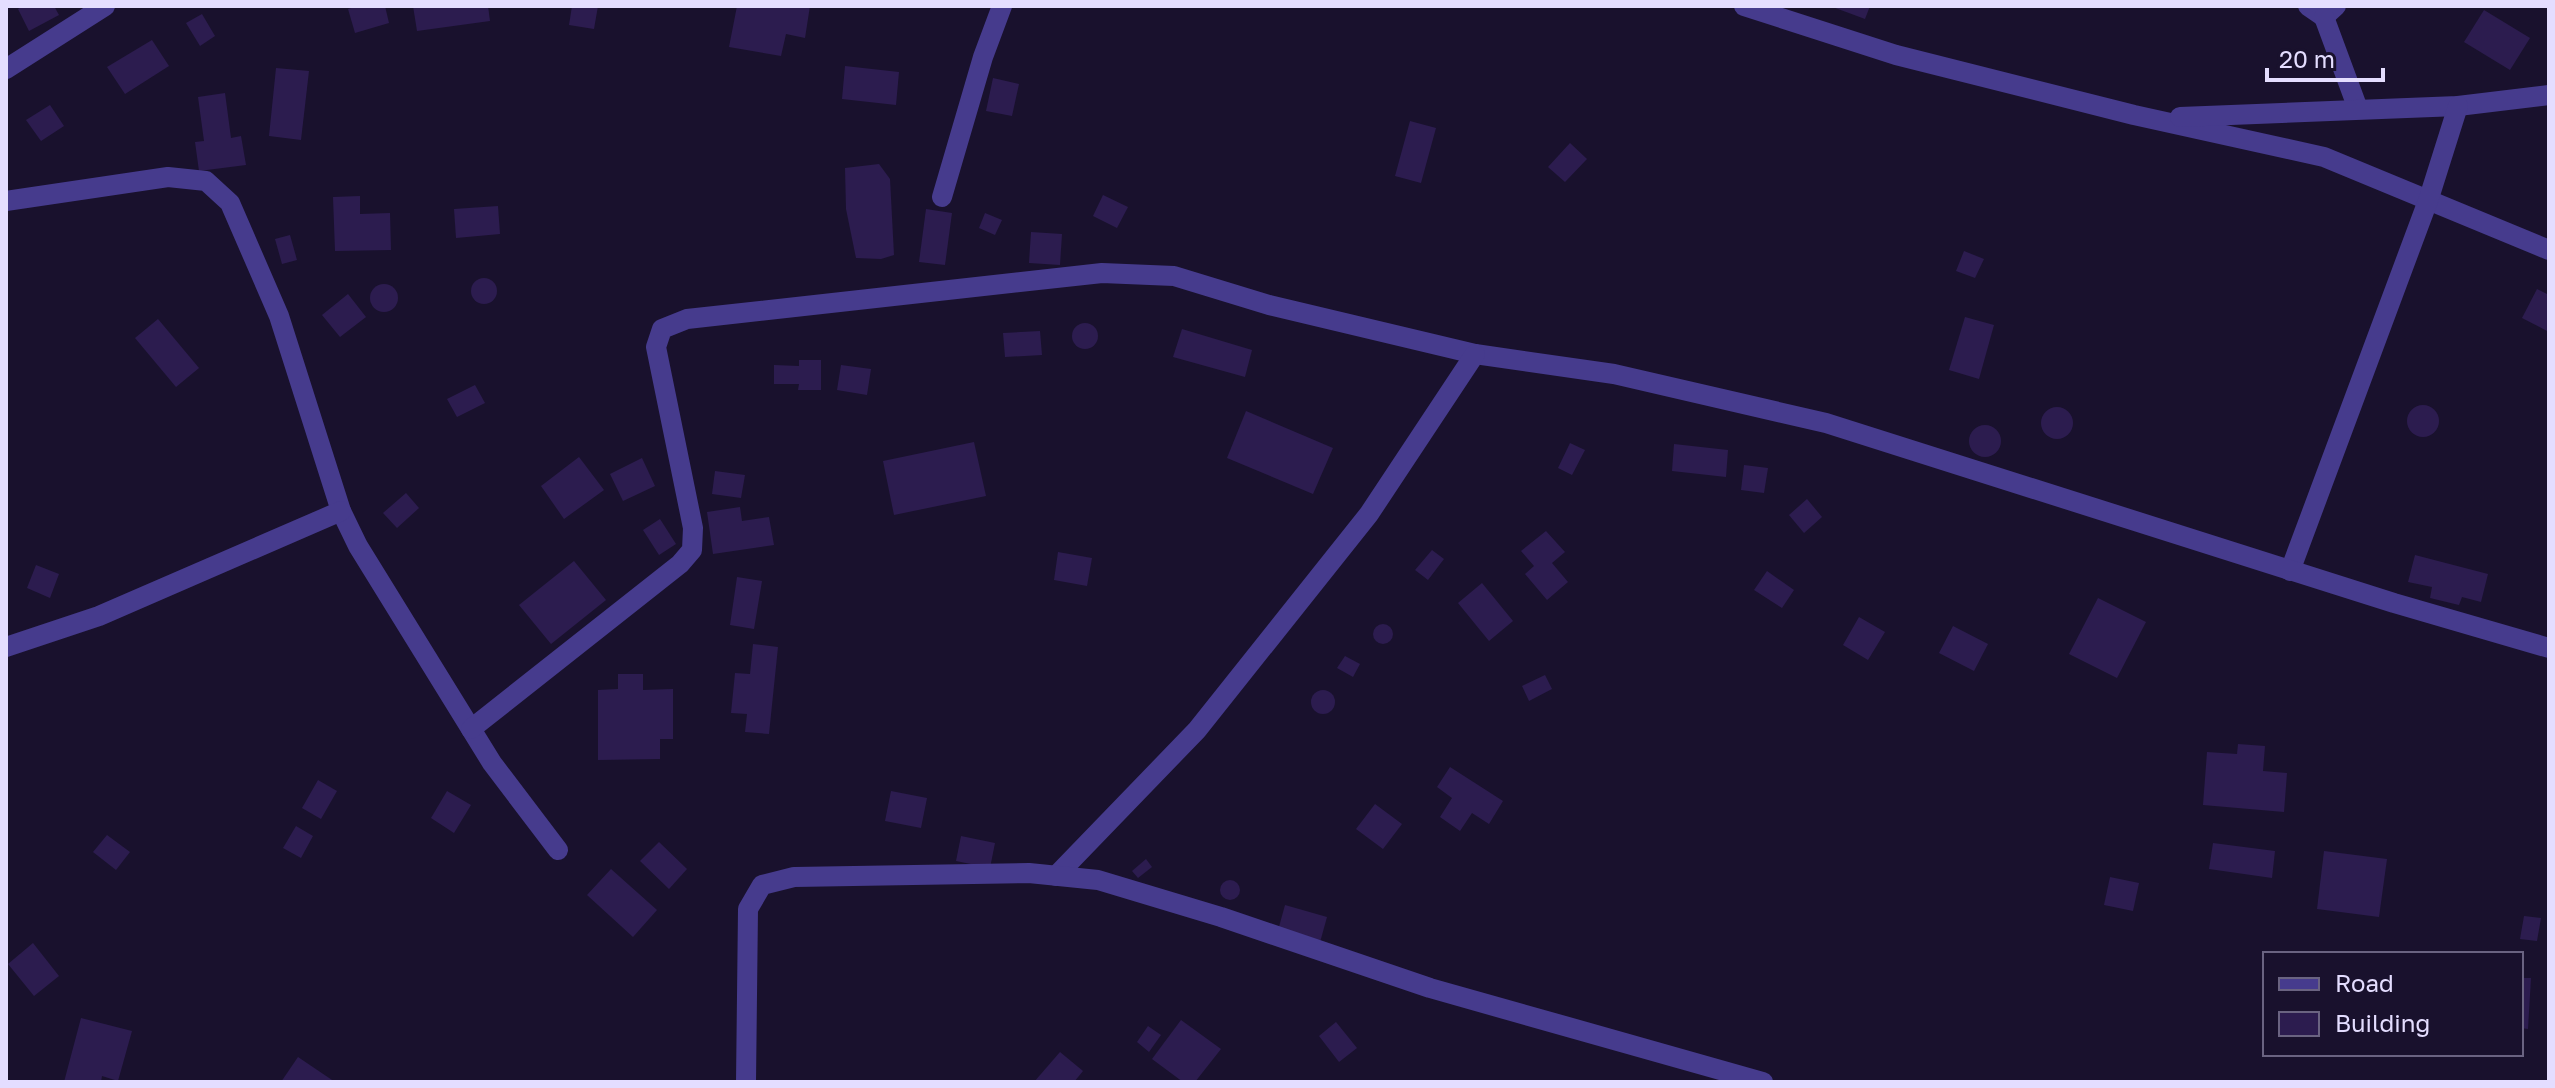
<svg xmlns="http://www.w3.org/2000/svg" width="2555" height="1088" viewBox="0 0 2555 1088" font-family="'Golos Text',sans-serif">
	<rect width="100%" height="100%" fill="#19112d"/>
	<g fill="#2c1c4f">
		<path d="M23,6H54L59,15L29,31L18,9Z"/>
		<path d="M358,6H385L389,23L355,33L348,9Z"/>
		<path d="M413,6H488L490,21L417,31Z"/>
		<path d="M572,6H598L594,29L569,25Z"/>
		<path d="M737,6H810L805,38L786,34L781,56L729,47Z"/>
		<path d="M1830,6H1870L1865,19Z"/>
		<path d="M2484,10L2530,38L2510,70L2464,42Z"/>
		<path d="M202,14L215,36L200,46L186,23Z"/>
		<path d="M152,40L169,66L125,94L107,67Z"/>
		<path d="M845,66L899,72L896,105L842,99Z"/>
		<path d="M276,68L309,71L301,140L269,136Z"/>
		<path d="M993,78L1019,84L1012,116L986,111Z"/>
		<path d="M225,93L231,138L241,136L246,165L199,171L195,142L204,141L198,97Z"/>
		<path d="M50,105L64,126L41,141L26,120Z"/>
		<path d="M1410,121L1436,128L1421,183L1395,176Z"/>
		<path d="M1570,143L1587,159L1565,182L1548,167Z"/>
		<path d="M879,164L890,179L894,255L881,259L856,258L846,209L845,168Z"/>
		<path d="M1103,195L1128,207L1117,228L1093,216Z"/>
		<path d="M360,196V214L390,213L391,250L335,251L333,197Z"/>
		<path d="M498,206L500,234L456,238L454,209Z"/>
		<path d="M926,209L952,213L945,265L919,262Z"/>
		<path d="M985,213L1002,220L995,235L979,228Z"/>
		<path d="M1031,232L1062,234L1060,265L1029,263Z"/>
		<path d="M290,235L297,260L282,264L275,239Z"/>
		<path d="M1964,251L1984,259L1975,278L1956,271Z"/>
		<circle cx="484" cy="291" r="13"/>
		<circle cx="384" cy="298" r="14"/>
		<path d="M2537,289L2549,295V332L2522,318Z"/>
		<path d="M348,294L366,317L340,337L322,315Z"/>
		<path d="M1965,317L1994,325L1979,379L1949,370Z"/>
		<path d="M158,319L199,368L176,387L135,338Z"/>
		<circle cx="1085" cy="336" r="13"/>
		<path d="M1182,329L1252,350L1245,377L1173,357Z"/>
		<path d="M1040,331L1042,355L1005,357L1003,333Z"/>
		<path d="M799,360H821V390H798L799,384H774V365L799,366Z"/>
		<path d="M841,365L871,369L867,395L837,390Z"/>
		<path d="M475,385L485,403L457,417L447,399Z"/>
		<circle cx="2423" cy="421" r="16"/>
		<circle cx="2057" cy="423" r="16"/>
		<path d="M1246,411L1333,448L1313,494L1227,458Z"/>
		<circle cx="1985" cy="441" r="16"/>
		<path d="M974,442L986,496L894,515L883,461Z"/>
		<path d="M1570,443L1585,450L1572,475L1558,468Z"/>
		<path d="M1674,444L1728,450L1726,477L1672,471Z"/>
		<path d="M579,457L604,490L564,519L541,486Z"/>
		<path d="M642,458L655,486L623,501L610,474Z"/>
		<path d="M1744,465L1768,468L1764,493L1741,490Z"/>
		<path d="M715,471L745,475L741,498L712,494Z"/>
		<path d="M406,493L419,508L397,528L383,513Z"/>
		<path d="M1807,499L1822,517L1804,533L1789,515Z"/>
		<path d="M740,507L742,521L769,517L774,545L713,554L707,512Z"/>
		<path d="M660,519L676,544L659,555L643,530Z"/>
		<path d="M1546,531L1565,552L1552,563L1568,582L1547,600L1525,574L1534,566L1521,551Z"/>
		<path d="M1432,550L1444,559L1428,580L1415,570Z"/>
		<path d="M1058,552L1092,558L1087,586L1054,580Z"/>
		<path d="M2415,555L2488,574L2481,602L2462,597L2459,605L2430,598L2432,587L2408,582Z"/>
		<path d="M574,561L606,600L551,644L519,605Z"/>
		<path d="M36,565L59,574L50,598L27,588Z"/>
		<path d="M1767,571L1794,590L1782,608L1754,590Z"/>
		<path d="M737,577L762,581L754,629L730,625Z"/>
		<path d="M1482,583L1513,621L1489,641L1458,603Z"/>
		<path d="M2098,598L2146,622L2117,678L2069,654Z"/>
		<path d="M1859,617L1885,632L1868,660L1843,645Z"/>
		<circle cx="1383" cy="634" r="10"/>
		<path d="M1953,626L1988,644L1974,671L1939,653Z"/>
		<path d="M753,644L778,647L769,734L745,732L747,714L731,713L735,673L750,674Z"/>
		<path d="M1345,656L1360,664L1353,677L1337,668Z"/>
		<path d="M618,674H643V690L673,689V739H660V759L598,760V690L618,689Z"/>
		<path d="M1545,675L1552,689L1529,701L1522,686Z"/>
		<circle cx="1323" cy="702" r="12"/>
		<path d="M2238,744L2265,746L2263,771L2287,773L2284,812L2203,805L2207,752L2237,754Z"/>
		<path d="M1450,767L1503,801L1489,824L1472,813L1460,831L1440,817L1452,798L1437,787Z"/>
		<path d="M318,780L337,791L321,819L302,808Z"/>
		<path d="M447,791L471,805L454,833L431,818Z"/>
		<path d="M891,791L927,798L921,828L885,821Z"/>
		<path d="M1375,804L1402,824L1383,849L1356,829Z"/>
		<path d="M296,826L313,836L301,858L283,848Z"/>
		<path d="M107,835L130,852L116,870L93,852Z"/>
		<path d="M961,836L995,843L990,868L956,861Z"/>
		<path d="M659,842L687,869L669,889L640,861Z"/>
		<path d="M2213,843L2275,851L2272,878L2209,869Z"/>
		<path d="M2324,851L2387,859L2379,917L2317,909Z"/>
		<path d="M1146,859L1152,867L1138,878L1132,871Z"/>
		<path d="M611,869L657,910L633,937L587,895Z"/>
		<path d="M2110,877L2139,883L2133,911L2104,905Z"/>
		<circle cx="1230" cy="890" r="10"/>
		<path d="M1285,905L1327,917L1319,946L1277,934Z"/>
		<path d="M2524,916L2541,918L2537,941L2520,939Z"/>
		<path d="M33,943L59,976L34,996L8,964Z"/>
		<path d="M2521,978H2531L2528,1029L2521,1028Z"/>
		<path d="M81,1018L132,1031L118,1081L102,1076L101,1082H64Z"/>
		<path d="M1181,1020L1221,1049L1195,1082H1183L1152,1059Z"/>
		<path d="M1336,1022L1357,1048L1339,1062L1319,1036Z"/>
		<path d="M1148,1026L1161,1035L1149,1052L1137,1042Z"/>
		<path d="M1060,1052L1083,1071L1074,1082H1034Z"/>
		<path d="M298,1057L335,1082H281Z"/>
	</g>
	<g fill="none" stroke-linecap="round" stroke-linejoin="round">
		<g stroke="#463b8d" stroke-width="20">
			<path d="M1744,6L1896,55L2134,115L2324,157L2549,250"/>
			<path d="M2308,6L2324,17L2336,6"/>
			<path d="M2324,17L2358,109"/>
			<path d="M6,69L105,6"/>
			<path d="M2180,117L2458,106L2549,95"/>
			<path d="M942,197L983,57L1002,6"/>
			<path d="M6,201L168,177L206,181L230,203L279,316L341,511L358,546L492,763L558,850"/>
			<path d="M2290,571L2429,198L2458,106"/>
			<path d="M6,647L99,616L341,511"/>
			<path d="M471,729L680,564L692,550L693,528L656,347L662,329L687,319L1102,273L1174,276L1269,305L1475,354L1614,374L1826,423L2394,603L2549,648"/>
			<path d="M1056,876L1197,730L1369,514L1475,354"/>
			<path d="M746,1082L748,909L762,885L794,877L1029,873L1098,880L1221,917L1430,988L1763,1082"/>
		</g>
	</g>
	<rect width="2555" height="1088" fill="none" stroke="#e4ddff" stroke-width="16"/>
	<rect x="2263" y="952" width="260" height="104" fill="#19112d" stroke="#6a6381" stroke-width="2"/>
	<rect x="2279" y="978" width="40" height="12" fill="#463b8d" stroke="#6a6381" stroke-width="2"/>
	<text x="2335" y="992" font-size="24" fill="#e4ddff">Road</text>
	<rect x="2279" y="1012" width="40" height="24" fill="#2c1c4f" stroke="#6a6381" stroke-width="2"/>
	<text x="2335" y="1032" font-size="24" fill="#e4ddff">Building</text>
	<path d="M2267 68v12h116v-12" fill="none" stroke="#e4ddff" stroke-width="4"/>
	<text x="2279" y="68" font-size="24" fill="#e4ddff" stroke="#19112d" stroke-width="6" paint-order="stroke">20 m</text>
</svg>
